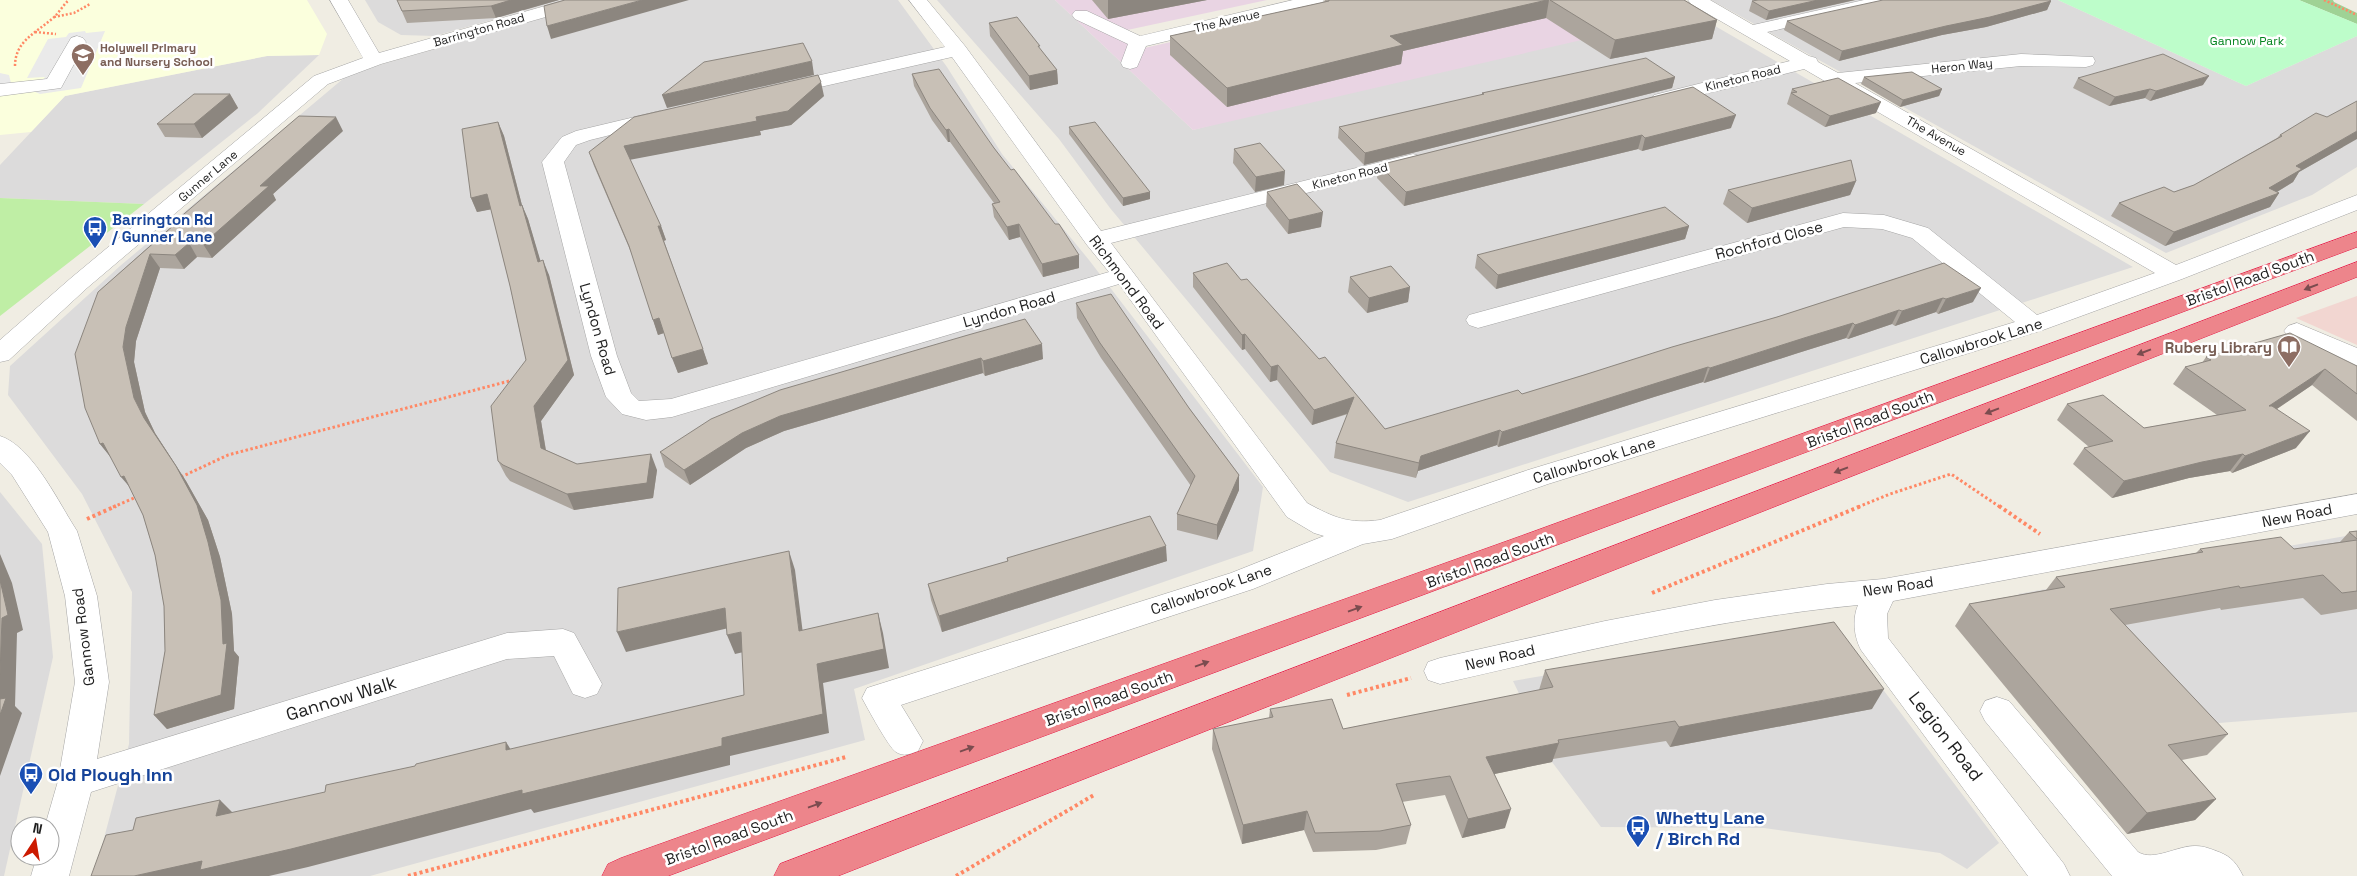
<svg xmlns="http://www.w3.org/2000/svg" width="2357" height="876" viewBox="0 0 2357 876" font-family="'Space Grotesk',sans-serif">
	<rect width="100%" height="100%" fill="#f0ede3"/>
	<g fill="#dcdbdb">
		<path d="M365,0H564L435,36L401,35L378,22Z"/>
		<path d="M604,0H898L947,67L1002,154L1089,260L1263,487L1253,551L854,689L865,740L370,876H94L129,744L132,592L82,494L8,395L10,366L120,266L344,78L376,66Z"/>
		<path d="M937,0H1055L1193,130L1670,0L2133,267L1408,502L1330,472L1110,208L1059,139Z"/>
		<path d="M1711,0H2058L2246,86L2357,36V167L2312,195L2166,253Z"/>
		<path d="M319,55L258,113L144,204L0,198V165L65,96L267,56Z"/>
		<path d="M0,492L42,544L53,657L4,876H0Z"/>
		<path d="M2357,534V712L2181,726L2018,594Z"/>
		<path d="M1835,626L1999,843L1967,869L1940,853L1764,828L1601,827L1552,762L1513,681Z"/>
	</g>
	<path fill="#f2d6d1" d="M2357,296V345L2296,318Z"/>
	<path fill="#e9d4e3" d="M1055,0H1267L1118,32L1140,49L1355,0H1656L1599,36L1193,130Z"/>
	<path fill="#fbffdd" d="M0,0H307L327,34L319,55L267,56L65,96L31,132L0,135Z"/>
	<path fill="#bfeea5" d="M0,198L144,204L0,316Z"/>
	<path fill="#9fd295" d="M2299,0H2333L2334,2L2357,13V24Z"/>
	<path fill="#bdfdca" d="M2058,0H2299L2357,24V36L2246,86Z"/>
	<path fill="#eaeaea" d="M85,31L86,33L105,31L81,88L40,94L33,91L0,96V73L9,75L11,83L42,81L45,77L27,78L48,39L66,37L69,33Z"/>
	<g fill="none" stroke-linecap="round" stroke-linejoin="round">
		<g stroke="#a5a5a5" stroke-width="1">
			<g id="minor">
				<path d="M330,0H348L379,53L566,0H594L591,4L381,64L328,84L87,288L9,360L0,362V340L71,278L314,76L363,58Z"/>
				<path d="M909,0H927L965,46L1101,231L1413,154L1420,156L1424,160L1420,164L1111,243L1307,503C1335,518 1348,524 1380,520L1528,470L2015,322L1912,238L1882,229L1844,227L1478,328L1469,325L1466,320L1469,315L1843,213L1884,215L1928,228L2037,315L2155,273L1804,69L1661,105L1654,103L1651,99L1654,95L1790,61L1691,4L1688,0H1710L1753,25L1864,0H1897L1894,4L1767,32L1809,56L1816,58L1818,62L1838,73L2021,54L2093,57L2095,61L2093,65L2086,67L2021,66L1855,83L2176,265L2357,195V210L2182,279L2043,330L1548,484L1392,539L1363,544L1253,589L901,705L923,741L918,751C910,754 904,757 896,752C889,748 867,707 862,698L867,688L1231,573L1324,536L1314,533L1287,517L1119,284L672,417L646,420L622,414L606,397L591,356L542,162L562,137L576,131L660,111L667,113L670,117L667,121L590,140L576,145L564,162L617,356L631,393L639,401L671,399L1109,272L1087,245L952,57L785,95L778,93L775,89L778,85L785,83L945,47Z"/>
				<path d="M1293,0H1324L1321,4L1146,46L1137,67L1130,69L1123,67L1121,63L1128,44L1075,19L1072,15L1075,11H1087L1140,36Z"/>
				<path d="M77,36L83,38L86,42L61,88L0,96V84L47,79L71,38Z"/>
				<path d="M2297,323L2357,348V366L2288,336L2284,331L2288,326Z"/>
				<path d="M0,436C30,445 56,497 72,523L77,531L97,596L109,682L97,759L507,633L563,629L574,633L602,684L597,694L585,698L573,694L554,656L507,659L91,792L69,876H31L37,856H50V826H45L58,781L75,682L65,596L48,532L12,475L0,463Z"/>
				<path d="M2357,494V514L1893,601L1887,614L1888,638L2064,864L2070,876H2028L1861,650C1854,637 1852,619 1858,605C1717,619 1578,652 1440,684L1428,680L1424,671L1428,662L1440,658L1605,621L1715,600L1827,584L1883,579Z"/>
				<path d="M1997,697L2009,701L2138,852C2154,862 2178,845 2196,846C2204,846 2211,849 2219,852C2232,857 2237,864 2243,876H2112L1985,721L1980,711L1985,701Z"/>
			</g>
		</g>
		<g stroke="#e61744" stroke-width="1">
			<g id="highway">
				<path d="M2357,232V247L668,876H602L608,864L621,858L1521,536Z"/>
				<path d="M2357,262V277L838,876H774L780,864Z"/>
			</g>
		</g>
		<g stroke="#ff8865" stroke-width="2.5" stroke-dasharray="2 2" stroke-linecap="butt">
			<path d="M2324,0L2357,15"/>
			<path d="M54,17L74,13L90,4"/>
			<path d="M35,32L56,34"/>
			<path d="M15,66C15,41 36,33 53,18C59,13 63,5 69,0"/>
		</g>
		<g stroke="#ff8865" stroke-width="3" stroke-dasharray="2.5 2.5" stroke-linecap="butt">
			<path d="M181,477L228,455L513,380"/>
			<path d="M113,507L139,496"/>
			<path d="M1858,507L1890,494L1951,474L2000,507"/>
		</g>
		<g stroke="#ff8865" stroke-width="4" stroke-dasharray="3 3" stroke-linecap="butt">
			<path d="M1999,506L2040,534"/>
			<path d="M87,519L116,506"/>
			<path d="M1652,593L1861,506"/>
			<path d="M1347,695L1411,678"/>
			<path d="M408,876L846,757"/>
			<path d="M956,876L1094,795"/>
		</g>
		<use href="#minor" fill="#fff" fill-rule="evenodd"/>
		<use href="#highway" fill="#ed858b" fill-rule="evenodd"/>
	</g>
	<g fill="#aca59d">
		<path d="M397,0H559L496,18L407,23Z"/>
		<path d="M1092,0H1207L1108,19Z"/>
		<path d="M1325,0H1684L1717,20L1712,39L1610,59L1546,18L1403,51L1401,64L1227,107L1170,55V36L1324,2Z"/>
		<path d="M1758,0H1855L1766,20L1749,11L1752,1Z"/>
		<path d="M2051,1L2047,10L1986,27L1942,35L1839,61L1784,30L1787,21Z"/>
		<path d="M989,23L1040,49L1057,70L1058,84L1030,90L990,36Z"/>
		<path d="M912,74L994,148L1079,268L1043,277L1020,237L1009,240L994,217L992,204L994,203L950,142H948L932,120L914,86Z"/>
		<path d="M1675,77L1672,88L1364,165L1338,138L1339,127L1482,95V93Z"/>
		<path d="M1864,77L1942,89L1939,96L1900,107L1861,84Z"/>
		<path d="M2078,78L2203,85L2150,101L2145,98L2109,106L2073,88Z"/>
		<path d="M1693,87L1731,128L1642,151L1638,149L1404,206L1377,178L1379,165Z"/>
		<path d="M1792,89L1876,113L1825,127L1787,104Z"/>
		<path d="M230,94L238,108L202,138L165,137L157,124Z"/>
		<path d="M824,96L791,125L760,131L761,135L630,159L661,226L666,240L664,241L708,364L678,373L664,333L658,335L633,257L594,166L589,152Z"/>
		<path d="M498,122L504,136L522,205L528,219L540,261L549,275L574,375L541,421L546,450L577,464L657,470L653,498L574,510L510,481L506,476L498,461L526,360L510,286L491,209L477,212L471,198Z"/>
		<path d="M1069,127L1150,192V199L1123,206L1069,134Z"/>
		<path d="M343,131L273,194L276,200L212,258L197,257L184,269L160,268L136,341L134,362L145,412L155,433L186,481L208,520L220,557L232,614L234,651L239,657L234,709L167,729L154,715L165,651L164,606L155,555L143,515L129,486L110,456L100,444L98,292L172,226L171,225Z"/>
		<path d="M2280,135L2343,147L2299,172L2293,182L2277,192L2279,193L2270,207L2165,246L2111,216L2119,203L2174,192L2194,185L2277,138Z"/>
		<path d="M1234,149L1284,185L1255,192L1233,163Z"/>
		<path d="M1856,181L1850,195L1747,223L1723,204L1728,190Z"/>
		<path d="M1267,192L1321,227L1288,234L1266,206Z"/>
		<path d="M1689,226L1685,239L1496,289L1475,268L1477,255Z"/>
		<path d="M1944,263L1973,302L1938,314L1936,312L1895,326L1892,324L1848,339L1846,338L1798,353L1704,383L1703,382L1654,397L1498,447L1497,445L1418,471L1416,478L1334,458L1336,443L1348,414L1312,425L1277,380L1270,382L1245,349L1242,350L1193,287V273L1241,280L1319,359L1385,429L1522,394L1584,375L1777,317Z"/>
		<path d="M1350,277L1410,287L1408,302L1367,313L1348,292Z"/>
		<path d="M1076,303L1189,408L1239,475V490L1217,540L1177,530V514L1191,486L1101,358L1077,318Z"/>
		<path d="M968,335L1043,359L985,376L983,373L784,431L746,448L690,485L665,467L660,452Z"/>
		<path d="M2206,357L2357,366V421L2312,385L2277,409L2296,448L2232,473L2230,471L2189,478L2112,498L2073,464L2084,448L2089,447L2057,420L2067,404L2144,428L2217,415L2173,384L2185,367L2202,363Z"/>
		<path d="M2357,531V609L2321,615L2303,598L2221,610L2220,608L2125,625L2228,734L2207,755L2182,760L2216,799L2195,820L2127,834L1955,626L1969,604L2046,590L2056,577L2196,553L2200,549H2294L2340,542L2349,532Z"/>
		<path d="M1007,558L1167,561L942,632L931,600L928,584L1007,562Z"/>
		<path d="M1545,670L1872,709L1670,747L1666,741L1553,759L1552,762L1494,774L1505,828L1462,838L1445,795L1402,802L1411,825L1406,844L1376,850L1313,852L1304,830L1242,844L1212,749L1213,729L1269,718L1270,709L1343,729L1539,690Z"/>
	</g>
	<g fill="#8c867f">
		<path d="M511,0H559L496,18L491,6Z"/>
		<path d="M642,0H689L551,39L547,26Z"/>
		<path d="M1108,0H1207L1108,19Z"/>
		<path d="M1547,0H1549L1546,18L1403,51L1401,64L1227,107V88L1390,36Z"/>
		<path d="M1818,0H1855L1766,20L1769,11Z"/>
		<path d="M2051,1L2047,10L1986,27L1942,35L1839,61L1842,51Z"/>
		<path d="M1717,20L1712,39L1610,59L1615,40Z"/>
		<path d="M812,61L814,75L667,108L662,95Z"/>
		<path d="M1057,70L1058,84L1030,90L1029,76Z"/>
		<path d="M2209,76L2203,85L2150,101L2156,91Z"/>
		<path d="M1675,77L1672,88L1364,165L1365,153Z"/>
		<path d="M821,82L824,96L791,125L760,131L761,135L629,160L624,146L756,117Z"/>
		<path d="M1942,89L1939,96L1900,107L1903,100Z"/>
		<path d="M2150,89L2145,98L2109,106L2115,97Z"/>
		<path d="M230,94L238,108L202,138L194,124Z"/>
		<path d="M1881,102L1876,113L1825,127L1830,116Z"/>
		<path d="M1736,115L1731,128L1642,151L1645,138Z"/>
		<path d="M336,117L343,131L273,194L276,200L212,258L203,244L260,186Z"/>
		<path d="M498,122L504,136L526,221L520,206Z"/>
		<path d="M949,129L950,142H948L946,130Z"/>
		<path d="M2357,131V139L2299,172L2293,182L2267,198L2279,193L2270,207L2165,246L2174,232L2269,188L2296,166Z"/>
		<path d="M1642,135L1638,149L1404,206L1406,192Z"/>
		<path d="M1285,171L1284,185L1255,192L1256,177Z"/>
		<path d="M1856,181L1850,195L1747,223L1752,208Z"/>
		<path d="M1150,192V199L1123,206V198Z"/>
		<path d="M487,194L493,209L477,212L471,198Z"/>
		<path d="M522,205L528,219L545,276L538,262Z"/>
		<path d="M1323,212L1321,227L1288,234L1289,220Z"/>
		<path d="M1019,224L1020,237L1009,240L1007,227Z"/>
		<path d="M658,226H661L666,240L663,241Z"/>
		<path d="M1689,226L1685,239L1496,289L1498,275Z"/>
		<path d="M189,243L197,257L184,269L175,255Z"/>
		<path d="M150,254L160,268L136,341L134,362L145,412L155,433L186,481L208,520L220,557L232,614L234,651L239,657L234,709L167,729L154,715L223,644L144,418L134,398L123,347L126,327Z"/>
		<path d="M1079,255V268L1043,277L1042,264Z"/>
		<path d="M543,260L549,275L574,375L541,421L548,464L541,448L534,406Z"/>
		<path d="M1410,287L1408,302L1367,313L1369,298Z"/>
		<path d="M1981,288L1973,302L1938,314L1946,299Z"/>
		<path d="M1943,298L1936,312L1895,326L1902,311Z"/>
		<path d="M1899,310L1892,324L1848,339L1855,325Z"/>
		<path d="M659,318L664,333L658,335L653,320Z"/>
		<path d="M1853,323L1846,338L1798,353L1704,383L1710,368L1804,338Z"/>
		<path d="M1245,334V349L1242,350V335Z"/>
		<path d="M1042,344L1043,359L985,376L983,361Z"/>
		<path d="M703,349L708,364L678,373L672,358Z"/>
		<path d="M981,358L983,373L784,431L746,448L690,485L684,470L742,433L780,416Z"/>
		<path d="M1278,365L1277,380L1270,382L1271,367Z"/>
		<path d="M1708,367L1703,382L1654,397L1498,447L1502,432L1660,382Z"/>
		<path d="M2325,369L2312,385L2256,423L2269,406Z"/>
		<path d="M1354,397L1352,412L1312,425L1314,410Z"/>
		<path d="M1500,430L1497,445L1418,471L1416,478L1419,463L1421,456Z"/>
		<path d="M2310,431L2296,448L2232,473L2245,456Z"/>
		<path d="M103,443L112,459L100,444Z"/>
		<path d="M651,454L657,470L653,498L574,510L567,494Z"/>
		<path d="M2243,454L2230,471L2189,478L2112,498L2124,481L2202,462Z"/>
		<path d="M1239,475V490L1217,540V525Z"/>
		<path d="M124,476L133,491L121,477Z"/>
		<path d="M1166,546L1167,561L942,632L939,616Z"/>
		<path d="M789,551L795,570L805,650L799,631Z"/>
		<path d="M0,554L12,583L23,630L17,633L15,706L22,713L0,776Z"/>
		<path d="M725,608L733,627L626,652L617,632Z"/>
		<path d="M878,613L883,633L889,668L823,683L829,733L730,756V765L534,813L531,809L308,867L269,876H134L722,738L817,664Z"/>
		<path d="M741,632L748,651L735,654L727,635Z"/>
		<path d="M1884,689L1872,709L1670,747L1679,727Z"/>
		<path d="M506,742L518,761L506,750Z"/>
		<path d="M1559,743L1552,762L1480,777L1486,757Z"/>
		<path d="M2216,799L2195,820L2127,834L2147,813Z"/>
		<path d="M220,800L238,818L216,816Z"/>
		<path d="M1511,809L1505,828L1462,838L1468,819Z"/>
		<path d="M1307,811L1304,830L1242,844L1243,825Z"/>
	</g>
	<g fill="#c8c0b6" stroke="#8c867f">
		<path d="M397,0H511L491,6L402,11Z"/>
		<path d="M565,0H642L547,26L544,6Z"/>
		<path d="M1329,0H1547L1390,36L1403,45L1227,88L1170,36L1329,1Z"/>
		<path d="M1550,0H1684L1717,20L1615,40Z"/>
		<path d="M1758,0H1818L1769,11L1752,1Z"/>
		<path d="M1883,0H2049L2051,1L1990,17L1946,26L1842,51L1787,21Z"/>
		<path d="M1017,17L1040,46H1038L1057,70L1029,76L989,23Z"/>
		<path d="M803,43L812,61L662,95L704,62Z"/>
		<path d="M2163,54L2209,76L2156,91L2150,89L2115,97L2078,78Z"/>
		<path d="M1646,58L1675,77L1365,153L1339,127L1484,94L1482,93Z"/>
		<path d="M939,69L994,148L1011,170L1014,169L1055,224H1059L1079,255L1042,264L1019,224L1007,227L992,204L1000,202L949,129L946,130L930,108L912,74Z"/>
		<path d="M1912,72L1942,89L1903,100L1864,77Z"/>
		<path d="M818,75L821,82L788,111L756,117L757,121L624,146L661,226H658L703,349L672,358L659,318L653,320L629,246L589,152L634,117Z"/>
		<path d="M1838,78L1881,102L1830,116L1791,93L1797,92L1792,89Z"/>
		<path d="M1693,87L1736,115L1645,138L1642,135L1406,192L1379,165Z"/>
		<path d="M194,94H230L194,124H157Z"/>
		<path d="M2357,101V131L2296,166L2302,169L2269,188L2279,193L2174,232L2119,203L2164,187L2174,192L2194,185L2282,136L2280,135L2316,113L2327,117Z"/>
		<path d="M299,116L336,117L260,186H269L203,244L189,243L175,255L150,254L126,327L123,347L134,398L144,418L176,466L197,505L208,542L221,600L223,644L227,643L221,695L154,715L165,651L164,606L155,555L143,515L124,476L121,477L103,443L100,444L85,408L75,354L98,292L174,225H171Z"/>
		<path d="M498,122L520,206L522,205L538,262L543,260L568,360L534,406L541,448L577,464L651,454L647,483L567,494L503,465L498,461L491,406L526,360L510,286L487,194L471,198L462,129Z"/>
		<path d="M1095,122L1150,192L1123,198L1069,127Z"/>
		<path d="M1260,143L1285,171L1256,177L1234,149Z"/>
		<path d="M1851,160L1856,181L1752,208L1728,190Z"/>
		<path d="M1297,184L1323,212L1289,220L1267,192Z"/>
		<path d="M1665,207L1689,226L1498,275L1477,255Z"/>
		<path d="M1227,263L1241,280L1247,279L1319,359L1325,357L1385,429L1518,390L1522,394L1584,375L1672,347L1777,317L1944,263L1981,288L1946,299L1943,298L1902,311L1899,310L1855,325L1853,323L1804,338L1710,368L1708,367L1660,382L1502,432L1500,430L1421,456L1419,463L1336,443L1354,397L1314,410L1278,365L1271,367L1245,334L1242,335L1193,273Z"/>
		<path d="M1391,266L1410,287L1369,298L1350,277Z"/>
		<path d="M1111,294L1189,408L1239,475L1217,525L1177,514L1195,476L1100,343L1076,303Z"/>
		<path d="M1025,319L1042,344L983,361L981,358L780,416L742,433L684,470L660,452L711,419L780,390L968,335Z"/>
		<path d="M2290,333L2357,366V394L2325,369L2269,406H2272L2310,431L2245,456L2243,454L2202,462L2124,481L2084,448L2113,441L2067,404L2103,395L2144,428L2246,410L2185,367L2211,360L2206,357Z"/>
		<path d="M1150,516L1166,546L939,616L928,584L1008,561L1007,558Z"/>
		<path d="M2357,531V539L2349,532Z"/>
		<path d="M2281,537L2294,549L2357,540V591L2342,593L2323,575L2240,588L2239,586L2110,609L2228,734L2168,745L2216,799L2147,813L1969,604L2065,587L2056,577L2203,552L2200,549Z"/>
		<path d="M789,551L799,631L878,613L884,649L817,664L823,714L722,738V746L522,794V790L291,849L200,870L202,861L134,876H91L106,835L133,830L136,818L220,800L216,816L325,792L326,785L415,766L416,764L506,742V750L744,695L741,632L727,635L725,608L617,632L618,588Z"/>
		<path d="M0,580L8,615L2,618L0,675Z"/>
		<path d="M1834,622L1884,689L1679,727L1675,721L1558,740L1559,743L1486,757L1511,809L1468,819L1450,776L1396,784L1411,825L1380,831L1315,833L1307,811L1243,825L1213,729L1273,717L1270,709L1332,699L1343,729L1553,687L1545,670Z"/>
		<path d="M6,698L0,715V699Z"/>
	</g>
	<defs><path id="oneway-solid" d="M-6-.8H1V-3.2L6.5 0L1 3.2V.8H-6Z" transform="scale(1.25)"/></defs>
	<g fill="#7b4c4f">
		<use href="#oneway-solid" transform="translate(2311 287) rotate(159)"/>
		<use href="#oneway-solid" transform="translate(2144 352) rotate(159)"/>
		<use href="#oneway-solid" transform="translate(1992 411) rotate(159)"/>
		<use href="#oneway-solid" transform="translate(1841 470) rotate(159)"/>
		<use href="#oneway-solid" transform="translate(1355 609) rotate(-20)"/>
		<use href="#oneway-solid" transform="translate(1202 664) rotate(-20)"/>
		<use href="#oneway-solid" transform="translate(967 749) rotate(-20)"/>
		<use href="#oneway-solid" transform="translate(815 805) rotate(-20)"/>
	</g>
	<defs>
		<g id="school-pin" transform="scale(1.25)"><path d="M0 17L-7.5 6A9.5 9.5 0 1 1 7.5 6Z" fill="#8d6e63" stroke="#fff"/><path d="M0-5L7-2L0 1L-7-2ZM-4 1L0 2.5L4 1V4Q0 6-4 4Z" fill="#fff"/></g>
		<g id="bus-pin" transform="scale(1.25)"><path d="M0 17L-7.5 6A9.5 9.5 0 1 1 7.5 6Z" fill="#1a4fb4" stroke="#fff"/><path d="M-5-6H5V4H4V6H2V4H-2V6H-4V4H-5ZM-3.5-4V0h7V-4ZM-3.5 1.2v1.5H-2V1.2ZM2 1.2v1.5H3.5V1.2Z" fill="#fff"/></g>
		<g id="library-pin" transform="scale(1.25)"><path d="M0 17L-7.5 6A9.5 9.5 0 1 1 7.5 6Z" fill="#8d6e63" stroke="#fff"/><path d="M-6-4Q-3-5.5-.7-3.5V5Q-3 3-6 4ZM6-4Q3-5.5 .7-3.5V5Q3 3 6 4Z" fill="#fff"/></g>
	</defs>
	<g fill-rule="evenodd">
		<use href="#school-pin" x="83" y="55"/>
		<use href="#bus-pin" x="95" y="228"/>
		<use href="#library-pin" x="2289" y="347"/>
		<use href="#bus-pin" x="31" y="774"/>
		<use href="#bus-pin" x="1638" y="827"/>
	</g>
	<g text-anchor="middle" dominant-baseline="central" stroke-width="5" stroke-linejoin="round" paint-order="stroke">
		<g font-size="12" fill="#1e1e1e" stroke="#fff">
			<text transform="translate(1227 21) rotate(-13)">The Avenue</text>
			<text transform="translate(479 30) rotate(-16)">Barrington Road</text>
			<text transform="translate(1962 66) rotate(-6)">Heron Way</text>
			<text transform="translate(1743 78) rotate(-14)">Kineton Road</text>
			<text transform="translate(1936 136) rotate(30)">The Avenue</text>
			<text transform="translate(208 176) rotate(-40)">Gunner Lane</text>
			<text transform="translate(1350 176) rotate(-14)">Kineton Road</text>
		</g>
		<g font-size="12" fill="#04841f" stroke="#fff">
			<text x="2247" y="41">Gannow Park</text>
		</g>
		<g font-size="12" font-weight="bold" fill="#785e54" stroke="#fff" text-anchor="start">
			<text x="100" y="48">Holywell Primary<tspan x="100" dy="14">and Nursery School</tspan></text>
		</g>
		<g font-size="15" font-weight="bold" fill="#164399" stroke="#fff" text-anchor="start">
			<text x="112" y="219">Barrington Rd<tspan x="112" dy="17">/ Gunner Lane</tspan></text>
		</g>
		<g font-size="15" fill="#1e1e1e" stroke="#fff">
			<text transform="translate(1769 240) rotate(-15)">Rochford Close</text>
			<text transform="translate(2250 278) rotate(-20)">Bristol Road South</text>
			<text transform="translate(1127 282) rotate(53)">Richmond Road</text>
			<text transform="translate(1009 309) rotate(-16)">Lyndon Road</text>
			<text transform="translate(598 329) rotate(74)">Lyndon Road</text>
			<text transform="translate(1981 341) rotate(-17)">Callowbrook Lane</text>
			<text transform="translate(1870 419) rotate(-21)">Bristol Road South</text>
			<text transform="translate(1594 460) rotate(-17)">Callowbrook Lane</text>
			<text transform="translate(2297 515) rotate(-11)">New Road</text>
			<text transform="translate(1490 560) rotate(-20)">Bristol Road South</text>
			<text transform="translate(1898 586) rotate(-8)">New Road</text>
			<text transform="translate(1211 589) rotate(-19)">Callowbrook Lane</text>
			<text transform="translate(83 637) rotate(-97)">Gannow Road</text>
			<text transform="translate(1500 657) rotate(-13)">New Road</text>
			<text transform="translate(1109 698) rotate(-20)">Bristol Road South</text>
			<text transform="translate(729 837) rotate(-20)">Bristol Road South</text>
		</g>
		<g font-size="15" font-weight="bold" fill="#785e54" stroke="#fff" text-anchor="end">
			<text x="2272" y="347">Rubery Library</text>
		</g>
		<g font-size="18" fill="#1e1e1e" stroke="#fff">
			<text transform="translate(341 698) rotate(-17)">Gannow Walk</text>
			<text transform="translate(1946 736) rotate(52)">Legion Road</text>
		</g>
		<g font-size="18" font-weight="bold" fill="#164399" stroke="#fff" text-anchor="start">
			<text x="48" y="774">Old Plough Inn</text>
			<text x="1656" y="817">Whetty Lane<tspan x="1656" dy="21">/ Birch Rd</tspan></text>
		</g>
	</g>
	<g transform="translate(35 841) rotate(12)"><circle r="24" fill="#ffffff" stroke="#a5a5a5"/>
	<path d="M0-4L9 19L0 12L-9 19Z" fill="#cc1a00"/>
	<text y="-8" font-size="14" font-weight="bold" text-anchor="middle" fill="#1e1e1e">N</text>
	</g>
</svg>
